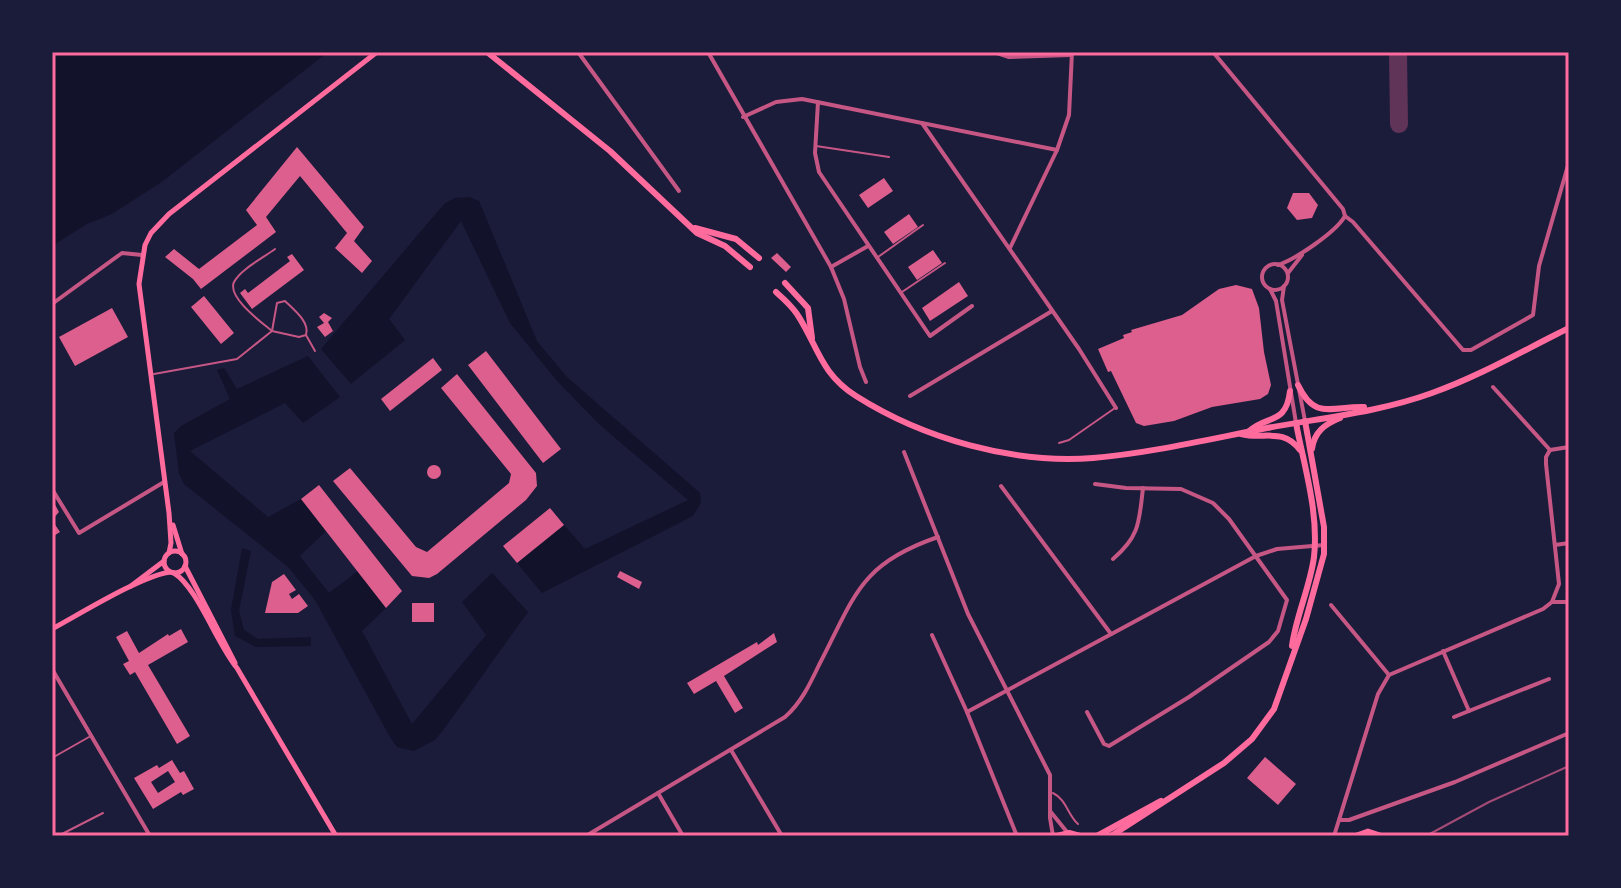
<svg xmlns="http://www.w3.org/2000/svg" width="1621" height="888" viewBox="0 0 1621 888" font-family="'Noto Sans',sans-serif">
	<rect width="100%" height="100%" fill="#1b1b3a"/>
	<g fill="#12122b">
		<path d="M52,52H328L163,181L112,214L87,224L52,246Z"/>
		<path d="M469,197L479,201L537,341L567,377L700,493L701,503L693,516L542,593L517,563L564,525L585,549L688,500L600,425L558,382L510,323L461,221L389,319L405,340L351,384L321,349L444,204L455,198Z"/>
		<path d="M308,356L340,397L303,423L285,403L190,451L268,517L301,499L326,531L300,556L329,593L358,571L386,608L362,631L412,724L486,635L462,602L492,573L528,612L444,729L435,740L414,751L397,747L390,737L315,600L288,567L184,484L179,474L174,433L181,426L230,399L217,370L224,368L237,389Z"/>
		<path d="M242,548L251,551L239,611L244,630L258,639L311,637V646L256,647L235,636L231,610Z"/>
	</g>
	<g fill="none" stroke-linecap="round" stroke-linejoin="round">
		<path stroke="#603358" stroke-width="18" d="M1398,52L1399,124"/>
	</g>
	<g fill="#dd5f8e" fill-rule="evenodd">
		<path d="M297,147L364,227L354,241L372,261L362,273L335,248L347,233L300,176L266,217L276,232L201,289L193,279L165,257L174,249L199,269L257,225L246,210Z"/>
		<path d="M884,178L893,191L868,208L859,195Z"/>
		<path d="M1293,193H1309L1318,205L1312,218L1297,220L1287,208Z"/>
		<path d="M909,214L918,227L893,244L884,232Z"/>
		<path d="M933,250L942,263L917,280L908,267Z"/>
		<path d="M777,253L791,267L786,272L771,258Z"/>
		<path d="M292,254L304,270L252,309L240,293L245,289L248,293L290,261L287,257Z"/>
		<path d="M959,282L968,296L930,321L922,308Z"/>
		<path d="M1236,285L1252,289L1259,308L1264,352L1271,385L1268,394L1260,399L1212,407L1174,421L1144,426L1136,423L1111,371L1108,372L1098,349L1124,338L1123,335L1132,332L1131,330L1182,315L1219,289Z"/>
		<path d="M204,296L234,333L221,344L191,307Z"/>
		<path d="M112,308L128,337L75,366L59,337Z"/>
		<path d="M324,313L332,318L328,322L333,331L325,337L317,327L324,323L319,317Z"/>
		<path d="M486,351L561,449L543,463L468,365Z"/>
		<path d="M433,358L442,370L390,411L381,399Z"/>
		<path d="M457,374L536,473L537,486L526,500L437,574L429,578L412,576L333,481L350,468L416,547L427,552L509,483L511,474L441,388Z"/>
		<circle cx="434" cy="472" r="7"/>
		<path d="M319,485L402,591L386,608L301,499Z"/>
		<path d="M52,499L59,512L52,520L60,532L52,537Z"/>
		<path d="M550,508L564,525L517,563L503,546Z"/>
		<path d="M620,571L642,582L639,589L617,577Z"/>
		<path d="M284,574L296,590L289,594L292,599L299,594L308,606L298,613H265L272,582Z"/>
		<rect x="412" y="603" width="22" height="19"/>
		<path d="M181,629L188,642L148,665L190,736L177,744L135,672L130,675L123,664L129,661L116,637L127,631L139,653L168,634L169,636Z"/>
		<path d="M774,633L777,642L724,676L743,708L735,713L716,681L694,694L687,683L757,642L758,645Z"/>
		<path d="M1265,757L1296,784L1278,805L1247,778Z"/>
		<path d="M172,760L180,773L184,771L194,789L183,795L181,792L153,809L134,778L157,765L159,768ZM168,771L175,782L158,793L151,782Z"/>
	</g>
	<g fill="none" stroke-linecap="round" stroke-linejoin="round">
		<g stroke="#c65784" stroke-width="2">
			<path d="M816,146L889,157"/>
			<path d="M878,257L923,225"/>
			<path d="M902,292L945,263"/>
			<path d="M306,335L299,337L272,331L277,303L285,301C294,310 310,322 306,335L315,351"/>
			<path d="M154,374L237,359L272,331C261,322 227,297 234,282C241,269 263,258 275,249"/>
			<path d="M1059,443L1069,440L1115,408"/>
			<path d="M52,758L89,737"/>
			<path d="M1053,793C1067,800 1067,814 1078,824"/>
			<path d="M58,836L103,813"/>
		</g>
		<g stroke="#c65784" stroke-width="4">
			<path d="M578,52L679,191"/>
			<path d="M708,52L831,267L844,299L860,367L866,382"/>
			<path d="M994,52L1009,57L1071,55"/>
			<path d="M1213,52L1343,209L1345,216L1353,222L1463,350H1471L1533,315L1539,266L1569,162"/>
			<path d="M818,102L815,153L819,172L930,336L972,306"/>
			<path d="M743,117L776,102L802,99L1057,150L1069,115L1072,52"/>
			<path d="M922,123L1079,349L1116,408"/>
			<path d="M1010,248L1057,150"/>
			<circle cx="1275" cy="277" r="13"/>
			<path d="M1278,265C1296,259 1336,232 1345,216"/>
			<path d="M831,267L868,246"/>
			<path d="M1288,273L1302,255"/>
			<path d="M1284,286L1282,300L1305,421"/>
			<path d="M1270,289L1276,301L1296,423"/>
			<path d="M52,304L122,253L142,255"/>
			<path d="M1493,387L1550,450"/>
			<path d="M910,396L1052,311"/>
			<path d="M1550,450L1569,447"/>
			<path d="M904,452L968,614L1050,775V818L1053,836"/>
			<path d="M1001,486L1111,634"/>
			<path d="M52,489L79,533L164,482"/>
			<path d="M1555,545L1569,543"/>
			<path d="M1113,559C1140,536 1139,522 1143,488"/>
			<path d="M1552,602H1569"/>
			<path d="M1331,605L1389,675"/>
			<path d="M932,635L967,712L1017,836"/>
			<path d="M1443,651L1469,711"/>
			<path d="M52,669L150,836"/>
			<path d="M967,712L1256,556L1277,549L1324,545"/>
			<path d="M1087,712L1104,744L1109,746L1189,697L1269,642L1278,631L1287,600L1229,519L1213,503L1181,489L1126,488L1095,484"/>
			<path d="M1454,717L1549,679"/>
			<path d="M731,750L782,836"/>
			<path d="M658,793L683,836"/>
			<path d="M1050,811L1067,832"/>
			<path d="M1339,820H1349L1455,782L1569,733"/>
			<path d="M586,836L785,717C801,703 810,684 819,665C855,596 859,564 938,537"/>
			<path d="M1334,836L1378,694L1389,675L1543,609L1552,602L1559,584L1546,464V457L1550,450"/>
		</g>
		<g stroke="#ff6b9d" stroke-width="5">
			<path d="M173,525L182,554"/>
			<circle cx="175" cy="562" r="11"/>
			<path d="M169,553L171,543L169,513L139,284L145,245L151,233L169,214L377,52"/>
			<path d="M185,566L235,663"/>
			<path d="M174,573C197,587 217,644 237,668L336,836"/>
			<path d="M131,586L164,561"/>
			<path d="M52,629C80,614 141,576 170,572"/>
			<path d="M1354,836L1368,831L1383,836"/>
		</g>
		<g stroke="#ff6b9d" stroke-width="6">
			<path d="M487,52L610,151L697,233L725,246L750,267"/>
			<path d="M695,228L736,239L759,258"/>
			<path d="M785,283L808,308L812,338"/>
			<path d="M776,292C784,299 791,305 797,314C818,346 820,373 856,396C924,439 1013,464 1093,458C1151,453 1210,439 1267,428C1321,418 1380,412 1432,393C1480,376 1524,350 1569,328"/>
			<path d="M1298,385C1315,421 1332,406 1364,407"/>
			<path d="M1248,432C1267,414 1286,426 1290,391"/>
			<path d="M1241,434C1264,440 1283,427 1300,450"/>
			<path d="M1312,449C1314,432 1325,424 1340,418"/>
			<path d="M1292,646C1296,616 1310,587 1314,557C1319,512 1304,466 1296,423"/>
			<path d="M1057,836L1069,833L1080,836"/>
			<path d="M1097,836L1161,801"/>
			<path d="M1111,836L1224,763L1252,739L1274,709L1306,619L1324,554V527L1305,421"/>
		</g>
		<path stroke="#a44b75" stroke-width="2" d="M1426,836L1489,802L1569,766"/>
	</g>
	<rect width="1621" height="888" fill="none" stroke="#1b1b3a" stroke-width="108"/>
	<rect x="54" y="54" width="1513" height="780" fill="none" stroke="#ff6b9d" stroke-width="3"/>
</svg>
